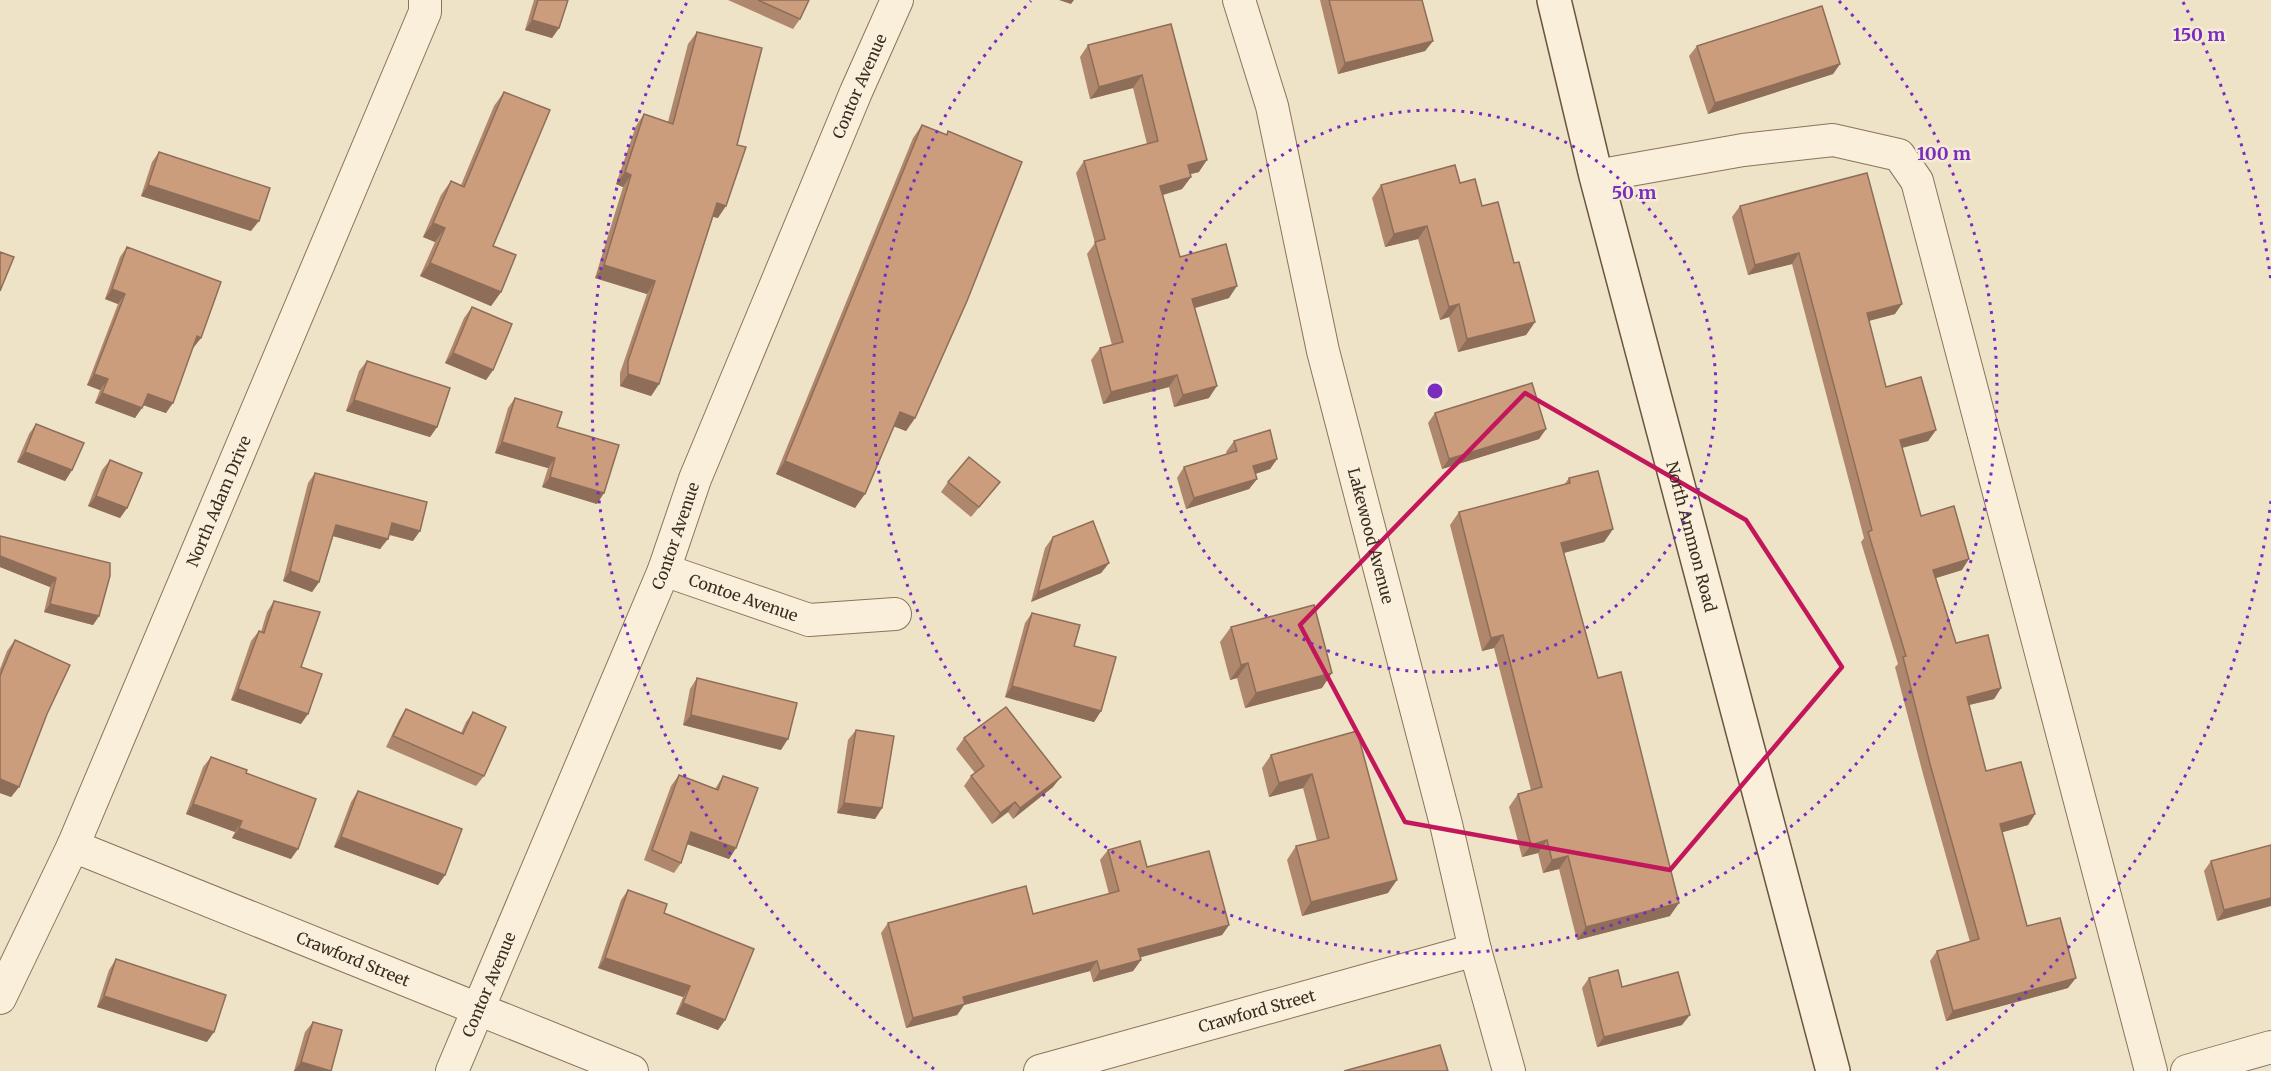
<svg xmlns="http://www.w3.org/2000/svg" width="2271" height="1071" viewBox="0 0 2271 1071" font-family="Merriweather,serif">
	<rect width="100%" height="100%" fill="#eee2c7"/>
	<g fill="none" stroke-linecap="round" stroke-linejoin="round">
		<g stroke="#89745c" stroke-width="34">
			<g id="minor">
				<path id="s1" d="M1239,0L1272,106L1323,351L1446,824L1475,950L1509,1071"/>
				<path d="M1596,176L1743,150L1833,140L1899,155L1917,181L2151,1071"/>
				<path id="s2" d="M664,570L809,620L895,614"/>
				<path id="s3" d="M73,846L632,1071"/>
				<path id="s4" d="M0,998L73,846L425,12V0"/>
				<path id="s5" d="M452,1071L664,570L695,479L856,92L897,0"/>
				<path id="s6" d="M1040,1071L1475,950"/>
				<path d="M2187,1071L2271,1047"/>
			</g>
		</g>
		<g stroke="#6b553f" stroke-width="36">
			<g id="secondary">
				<path id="s7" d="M1554,0L1596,176L1833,1071"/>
			</g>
		</g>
		<use href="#minor" stroke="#f9efda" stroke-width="32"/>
		<use href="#secondary" stroke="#f9efda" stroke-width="33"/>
	</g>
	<g fill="#af876c">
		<path d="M534,0H568L559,28L552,38L525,30Z"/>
		<path d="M728,0H809L800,19L793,29Z"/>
		<path d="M1320,0H1422L1433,41L1425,51L1338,74Z"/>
		<path d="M1171,24L1199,172L1190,174L1191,177L1182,189L1163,195L1180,257L1229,298L1195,308L1209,398L1174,407L1169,387L1103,404L1091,360L1100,348L1112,345L1087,254L1095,243L1076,173L1084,161L1147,144L1133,88L1090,99L1080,57L1088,45Z"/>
		<path d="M697,32L718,218L713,217L659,384L651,396L620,386V373L647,294L595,278L623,187L616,184L636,126L644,114L668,122L688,44Z"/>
		<path d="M1697,46L1840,64L1833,74L1708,114L1689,56Z"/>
		<path d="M504,92L493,246L501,292L491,306L420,276L435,242L423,237L441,195L451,181L461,185L494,106Z"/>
		<path d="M922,125L946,135L948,131L915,418L906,431L894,426L855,508L776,474L913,138Z"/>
		<path d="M159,152L251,231L141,196L152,162Z"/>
		<path d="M1460,183L1482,206L1514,263L1535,322L1526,335L1458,352L1449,317L1440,320L1418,239L1385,247L1372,198L1381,185Z"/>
		<path d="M1740,206L1895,314L1869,321L1886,387L1936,430L1928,441L1902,448L1921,516L1962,570L1936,578L1956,643L2001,688L1994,699L1969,705L1986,771L2035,814L2028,825L2002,832L2027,926L2068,988L1946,1021L1930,961L1937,951L1970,942L1923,774L1895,667L1898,664L1861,542L1864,538L1792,264L1748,275L1732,217Z"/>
		<path d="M127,247L201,338L193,348L166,413L143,405L135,418L95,403L100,390L87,385L118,304L105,299L120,257Z"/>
		<path d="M472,307L493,370L486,380L445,363L464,318Z"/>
		<path d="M367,361L437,427L430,437L346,411L359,371Z"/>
		<path d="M515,398L557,427L597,504L542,487L548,468L495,453L508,408Z"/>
		<path d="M1435,413L1546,429L1539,439L1442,469L1428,423Z"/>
		<path d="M36,424L72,470L65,481L17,462L29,434Z"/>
		<path d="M1234,441L1277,459L1270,469L1255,474L1257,479L1249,489L1186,509L1177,478L1184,467L1227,454L1226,452Z"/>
		<path d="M110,460L127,508L120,518L88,506L102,470Z"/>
		<path d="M315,473L413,541L389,535L380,549L333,536L319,582L312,592L283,581L308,483Z"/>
		<path d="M1569,478L1613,529L1604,542L1564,553L1598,678L1670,916L1577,940L1559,869L1543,873L1538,853L1522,857L1509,807L1518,794L1531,790L1494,648L1482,651L1450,525L1459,512L1564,485Z"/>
		<path d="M948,482H1000L992,492L971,517L941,492Z"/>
		<path d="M0,536L110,576L99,616L93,625L44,612L50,587L0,567Z"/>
		<path d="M1053,537L1109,563L1101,573L1031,602L1045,548Z"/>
		<path d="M274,601L301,667V724L231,700L251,641L259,631L261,632L267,612Z"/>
		<path d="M1032,613L1074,646L1101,711L1094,722L1005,697L1025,623Z"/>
		<path d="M1231,627L1322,688L1245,708L1237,678L1230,680L1220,642Z"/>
		<path d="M15,640L47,714L19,787L11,797L0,793V669L7,651Z"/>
		<path d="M697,678L781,750L683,725L690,689Z"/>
		<path d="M406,709L461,733L466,722L473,712L484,776L476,786L386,747L399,720Z"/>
		<path d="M856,730L882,808L875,819L837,813L848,740Z"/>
		<path d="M1357,731L1388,893L1302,916L1287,860L1296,846L1317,841L1303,788L1269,797L1262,768L1271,755Z"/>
		<path d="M964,738L1053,787L1013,819L1008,812L992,824L964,786L971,776L975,773L956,749Z"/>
		<path d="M211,757L246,773L291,859L232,838L235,832L186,814L203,767Z"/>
		<path d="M679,775L715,789L723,776L736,848L729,859L687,844L681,863L674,873L644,860L671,786Z"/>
		<path d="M358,791L445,875L438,885L334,847L351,802Z"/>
		<path d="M2271,845L2217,921L2204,871L2211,861Z"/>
		<path d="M1108,850L1147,867L1229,925L1222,935L1140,957L1141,960L1133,971L1093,982L1090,971L964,1005L957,1015L906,1028L881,933L888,923L1033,914L1109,894L1100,860Z"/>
		<path d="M628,890L664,913L725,1020L718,1030L676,1014L683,997L598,968L621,900Z"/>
		<path d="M116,959L207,1042L97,1007L109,970Z"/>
		<path d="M1589,978L1622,987L1682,1025L1597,1047L1582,988Z"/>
		<path d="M313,1022L331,1071H294L305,1032Z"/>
	</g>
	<g fill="#8e6e58">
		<path d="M1059,0H1074L1071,4Z"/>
		<path d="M532,20L559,28L552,38L525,30Z"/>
		<path d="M1433,41L1425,51L1338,74L1345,63Z"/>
		<path d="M1840,64L1833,74L1708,114L1715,103Z"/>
		<path d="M1142,75L1133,88L1090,99L1099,87Z"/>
		<path d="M1207,160L1199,172L1179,177L1188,165Z"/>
		<path d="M625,172L631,175L623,187L616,184Z"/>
		<path d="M1191,177L1182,189L1152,198L1160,186Z"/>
		<path d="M148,185L259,221L251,231L141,196Z"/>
		<path d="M717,203L726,206L718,218L708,215Z"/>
		<path d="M433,223L445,228L435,242L423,237Z"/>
		<path d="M1427,226L1418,239L1385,247L1394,234Z"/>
		<path d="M1799,253L1792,264L1748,275L1755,265Z"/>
		<path d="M430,263L501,292L491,306L420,276Z"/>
		<path d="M604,265L655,281L647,294L595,278Z"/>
		<path d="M1237,286L1229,298L1184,311L1192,299Z"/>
		<path d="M112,289L125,294L118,304L105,299Z"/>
		<path d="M1459,304L1449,317L1440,320L1449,307Z"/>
		<path d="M1902,304L1895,314L1860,323L1867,313Z"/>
		<path d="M1535,322L1526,335L1458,352L1467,339Z"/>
		<path d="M197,336L201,338L193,348Z"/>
		<path d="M453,353L493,370L486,380L445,363Z"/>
		<path d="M94,374L108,379L100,390L87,385Z"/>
		<path d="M628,374L659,384L651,396L620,386Z"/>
		<path d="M1177,375L1169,387L1103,404L1111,392Z"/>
		<path d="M1217,386L1209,398L1174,407L1183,395Z"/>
		<path d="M102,393L142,408L135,418L95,403Z"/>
		<path d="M148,394L173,403L166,413L140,404Z"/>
		<path d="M354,400L437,427L430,437L346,411Z"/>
		<path d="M900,412L915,418L906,431L890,425Z"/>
		<path d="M1546,429L1539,439L1442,469L1449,459Z"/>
		<path d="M1936,430L1928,441L1893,450L1900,440Z"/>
		<path d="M502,442L555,458L548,468L495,453Z"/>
		<path d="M25,452L72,470L65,481L17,462Z"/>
		<path d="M1277,459L1270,469L1246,477L1253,466Z"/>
		<path d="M785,461L865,494L855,508L776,474Z"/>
		<path d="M550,477L604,493L597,504L542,487Z"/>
		<path d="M1257,479L1249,489L1186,509L1194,498Z"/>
		<path d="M96,496L127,508L120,518L88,506Z"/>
		<path d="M392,523L420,531L413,541L384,533Z"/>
		<path d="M336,525L388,539L380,549L329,535Z"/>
		<path d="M1613,529L1604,542L1552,556L1561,543Z"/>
		<path d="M0,556L56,578L50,587L0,567Z"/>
		<path d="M1969,559L1962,570L1926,581L1933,570Z"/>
		<path d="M1109,563L1101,573L1031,602L1038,592Z"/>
		<path d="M290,571L319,582L312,592L283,581Z"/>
		<path d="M50,604L99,616L93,625L44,612Z"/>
		<path d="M1503,635L1494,648L1482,651L1491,638Z"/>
		<path d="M1248,663L1237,678L1230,680L1241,665Z"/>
		<path d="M1332,673L1322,688L1245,708L1256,693Z"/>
		<path d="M1012,686L1101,711L1094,722L1005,697Z"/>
		<path d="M2001,688L1994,699L1960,707L1967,697Z"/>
		<path d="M238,689L308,714L301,724L231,700Z"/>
		<path d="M691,715L788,739L781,750L683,725Z"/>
		<path d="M1312,774L1303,788L1269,797L1279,783Z"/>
		<path d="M1061,777L1053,787L1013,819L1020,808Z"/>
		<path d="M0,779L19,787L11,797L0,793Z"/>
		<path d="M1015,802L1008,812L992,824L1000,813Z"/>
		<path d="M844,803L882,808L875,819L837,813Z"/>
		<path d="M193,804L242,821L235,832L186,814Z"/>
		<path d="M2035,814L2028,825L1993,835L2000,824Z"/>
		<path d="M239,828L298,849L291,859L232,838Z"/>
		<path d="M691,832L736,848L729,859L684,843Z"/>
		<path d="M341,837L445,875L438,885L334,847Z"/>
		<path d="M1547,840L1538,853L1522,857L1531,845Z"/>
		<path d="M1568,856L1559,869L1543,873L1552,860Z"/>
		<path d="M1397,880L1388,893L1302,916L1311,902Z"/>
		<path d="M2271,898V906L2217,921L2224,910Z"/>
		<path d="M1679,903L1670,916L1577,940L1586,927Z"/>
		<path d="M1229,925L1222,935L1131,960L1138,949Z"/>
		<path d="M605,958L690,986L683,997L598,968Z"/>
		<path d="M1141,960L1133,971L1093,982L1100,971Z"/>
		<path d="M1097,961L1090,971L964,1005L957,1015L906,1028L913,1018L963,997Z"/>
		<path d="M2076,978L2068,988L1946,1021L1953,1011Z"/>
		<path d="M104,996L214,1032L207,1042L97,1007Z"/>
		<path d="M683,1003L725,1020L718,1030L676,1014Z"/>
		<path d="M1690,1015L1682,1025L1597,1047L1604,1037Z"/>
		<path d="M301,1062L330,1071H294Z"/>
	</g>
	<g fill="#cb9d7d" stroke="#8e6e58" stroke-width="1.5">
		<path d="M538,0H568L559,28L532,20Z"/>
		<path d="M758,0H809L800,19Z"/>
		<path d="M1329,0H1422L1433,41L1345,63Z"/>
		<path d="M1822,6L1840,64L1715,103L1697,46Z"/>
		<path d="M1171,24L1207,160L1188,165L1191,177L1160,186L1180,257L1226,244L1237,286L1192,299L1217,386L1183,395L1177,375L1111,392L1100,348L1123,342L1095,242L1105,239L1084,161L1158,141L1142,75L1099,87L1088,45Z"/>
		<path d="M697,32L762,48L737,145L746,147L726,206L717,203L659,384L628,374V361L655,281L604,265L631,175L625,172L644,114L673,124Z"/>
		<path d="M504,92L550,110L493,246L516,255L501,292L430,263L445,228L433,223L451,181L464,187Z"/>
		<path d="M922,125L947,135L948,131L1022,162L967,301L915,418L900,412L865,494L785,461Z"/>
		<path d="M159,152L270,188L259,221L148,185Z"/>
		<path d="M1455,165L1460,183L1475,179L1482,206L1498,202L1514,263L1519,262L1535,322L1467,339L1459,304L1449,307L1427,226L1394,234L1381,185Z"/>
		<path d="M1867,173L1902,304L1867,313L1886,387L1921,377L1936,430L1900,440L1921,516L1954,506L1969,559L1933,570L1956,643L1988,635L2001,688L1967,697L1986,771L2021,762L2035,814L2000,824L2027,926L2060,918L2076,978L1953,1011L1937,951L1979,939L1930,764L1903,657L1906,656L1868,532L1872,530L1799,253L1755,265L1740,206Z"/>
		<path d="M127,247L221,282L201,338L197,336L173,403L148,394L142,408L102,393L108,379L94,374L125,294L112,289Z"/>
		<path d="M0,252L14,257L0,291Z"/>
		<path d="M472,307L512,324L493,370L453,353Z"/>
		<path d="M367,361L450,388L437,427L354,400Z"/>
		<path d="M1532,383L1546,429L1449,459L1435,413Z"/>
		<path d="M515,398L562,412L557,427L619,445L604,493L550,477L555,458L502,442Z"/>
		<path d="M36,424L84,443L72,470L25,452Z"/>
		<path d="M1270,430L1277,459L1253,466L1257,479L1194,498L1184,467L1237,451L1234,441Z"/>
		<path d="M969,457L1000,482L979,507L948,482Z"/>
		<path d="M110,460L142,473L127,508L96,496Z"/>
		<path d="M1598,471L1613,529L1561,543L1598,678L1621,672L1679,903L1586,927L1568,856L1552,860L1547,840L1531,845L1518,794L1542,787L1503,635L1491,638L1459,512L1570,483L1569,478Z"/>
		<path d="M315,473L427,502L420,531L392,523L388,539L336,525L319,582L290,571Z"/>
		<path d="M1093,521L1109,563L1038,592L1053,537Z"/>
		<path d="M0,536L110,563V576L99,616L50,604L56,578L0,556Z"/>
		<path d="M274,601L320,612L301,667L322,674L308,714L238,689L259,631L264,633Z"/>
		<path d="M1314,605L1332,673L1256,693L1248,663L1241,665L1231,627Z"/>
		<path d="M1032,613L1080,625L1074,646L1116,657L1101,711L1012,686Z"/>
		<path d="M15,640L70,665L47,714L19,787L0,779V676Z"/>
		<path d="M697,678L797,703L788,739L691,715Z"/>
		<path d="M1006,707L1061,777L1020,808L1015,802L1000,813L971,776L984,766L964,738Z"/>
		<path d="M406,709L463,734L473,712L506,727L484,776L393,736Z"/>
		<path d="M856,730L894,736L882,808L844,803Z"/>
		<path d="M1357,731L1397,880L1311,902L1296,846L1329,838L1312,774L1279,783L1271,755Z"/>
		<path d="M211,757L247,770L246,773L316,799L298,849L239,828L242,821L193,804Z"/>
		<path d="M679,775L718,790L723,776L758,788L736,848L691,832L681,863L652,850Z"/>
		<path d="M358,791L462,829L445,875L341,837Z"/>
		<path d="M1140,841L1147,867L1209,851L1229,925L1138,949L1141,960L1100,971L1097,961L963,997L965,1004L913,1018L888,923L1026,886L1033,914L1119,891L1108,850Z"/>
		<path d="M2271,845V898L2224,910L2211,861Z"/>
		<path d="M628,890L667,904L664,913L754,949L725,1020L683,1003L690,986L605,958Z"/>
		<path d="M116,959L226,995L214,1032L104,996Z"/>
		<path d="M1618,970L1622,987L1678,972L1690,1015L1604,1037L1589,978Z"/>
		<path d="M313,1022L342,1030L331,1071L301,1062Z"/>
		<path d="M1440,1045L1448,1071H1344Z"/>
	</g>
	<path fill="none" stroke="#c2185b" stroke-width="4.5" stroke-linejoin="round" d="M1525,393L1746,520L1842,667L1670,870L1405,822L1300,625Z"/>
	<g fill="none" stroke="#7b2cbf" stroke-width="3" stroke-dasharray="3 6">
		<circle cx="1435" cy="391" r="281"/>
		<path d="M1839 1A562 562 0 1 1 1031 1"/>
		<path d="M2271 501A843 843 0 0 1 1936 1069M934 1069A843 843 0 0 1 687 2M2183 2A843 843 0 0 1 2271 281"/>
	</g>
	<g text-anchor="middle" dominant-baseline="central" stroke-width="5" stroke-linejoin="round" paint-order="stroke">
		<g font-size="16" fill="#3a2c20" stroke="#f5ecd6">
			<text stroke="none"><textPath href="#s5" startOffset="1066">Contor Avenue</textPath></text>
			<text stroke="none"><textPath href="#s4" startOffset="543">North Adam Drive</textPath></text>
			<text stroke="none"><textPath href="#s5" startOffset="580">Contor Avenue</textPath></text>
			<text stroke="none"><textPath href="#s1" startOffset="552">Lakewood Avenue</textPath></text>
			<text stroke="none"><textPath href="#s7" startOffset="554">North Ammon Road</textPath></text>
			<text stroke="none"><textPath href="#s2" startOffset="84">Contoe Avenue</textPath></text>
			<text stroke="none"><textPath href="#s3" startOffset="302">Crawford Street</textPath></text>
			<text stroke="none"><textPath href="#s5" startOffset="94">Contor Avenue</textPath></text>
			<text stroke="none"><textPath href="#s6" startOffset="225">Crawford Street</textPath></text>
		</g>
	</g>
	<circle cx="1435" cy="391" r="9" fill="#7b2cbf" stroke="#f5ecd6" stroke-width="3"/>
	<g font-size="18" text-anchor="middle" font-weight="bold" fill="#7b2cbf" stroke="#f5ecd6" stroke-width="5" stroke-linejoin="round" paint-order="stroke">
		<text x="2199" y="41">150 m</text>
		<text x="1944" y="160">100 m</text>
		<text x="1634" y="199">50 m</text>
	</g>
</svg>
